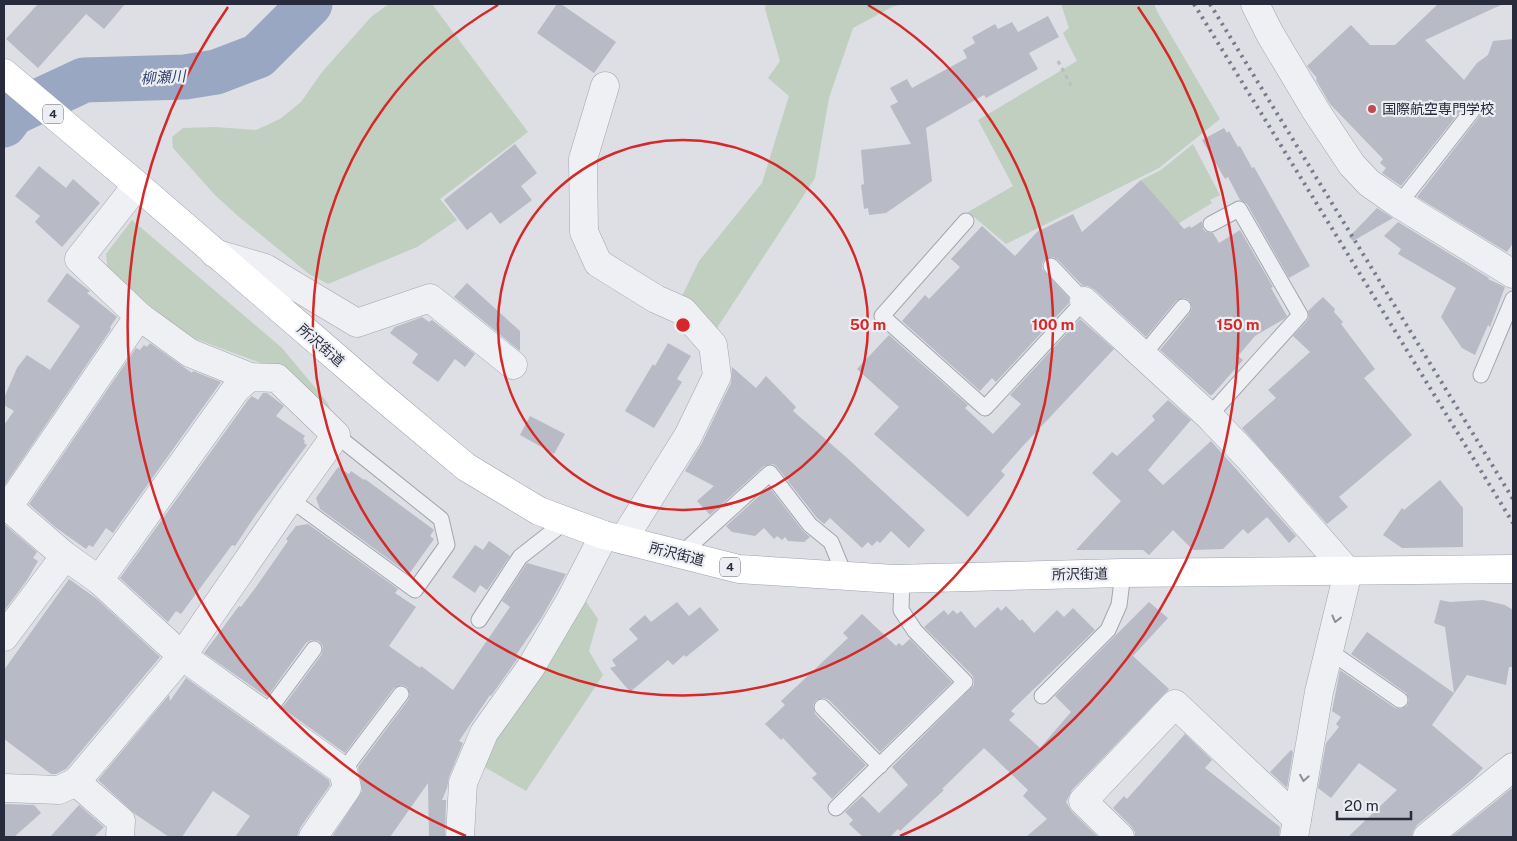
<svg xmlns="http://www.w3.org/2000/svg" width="1517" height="841" viewBox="0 0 1517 841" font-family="'Public Sans','Noto Sans JP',sans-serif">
	<rect width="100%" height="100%" fill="#dddfe5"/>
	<g fill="#c0cfbf">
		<path d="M389,4H432L528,132L440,199L457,220L417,247L328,284L309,274L239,217L215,195L173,148L172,137L183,128L215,127L256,130L280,119L301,102L322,72L372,16Z"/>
		<path d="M766,4H903L892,7L853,28L829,98L815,178L715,331L681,298L699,261L762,183L789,96L768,78L780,61L765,9Z"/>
		<path d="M1061,4H1154L1158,13L1220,119L1159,168L1006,244L968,212L1013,186L978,120L1077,61L1063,33L1069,28Z"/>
		<path d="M1193,144L1220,195L1210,200L1212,203L1166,231L1141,180L1161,170Z"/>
		<path d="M132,220L282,348L327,402L336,420L290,374L188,336L108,272L106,254Z"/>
		<path d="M585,600L598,619L589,651L603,675L526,791L486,768L483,759L513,703L553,658Z"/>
	</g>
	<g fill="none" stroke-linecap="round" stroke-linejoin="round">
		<path stroke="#9aa7c3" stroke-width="45" d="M4,125L13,113L84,80L185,77L216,72L258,56L310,4"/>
	</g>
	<g fill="#b8bac5">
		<path d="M38,4H125L104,29L86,14L38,68L6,39Z"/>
		<path d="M557,4H561L616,42L594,73L537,33Z"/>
		<path d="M1438,4H1503L1425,40L1464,80L1477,63L1488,55L1493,41L1513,39V243L1507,252L1417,197L1479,117L1481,112L1478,104L1473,102L1465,105L1401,186L1382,173L1386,168L1380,163L1383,159L1330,104L1316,80L1317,78L1307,66L1351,25L1370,45H1395Z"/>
		<path d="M1048,16L1059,37L1029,53L1038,69L986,98L984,95L926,128L932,181L886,213L869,215L868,208L864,209L861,185L864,184L861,150L911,144L890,106L898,102L890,88L907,79L912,88L967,58L963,50L975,43L972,37L995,24L998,29L1012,22L1018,32Z"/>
		<path d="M1224,128L1227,133L1229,131L1238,147L1240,146L1252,168L1254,167L1310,266L1289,278L1247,204L1240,200L1228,177L1225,179L1202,140Z"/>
		<path d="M515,144L537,173L521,186L532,200L500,224L491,212L467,230L444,200Z"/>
		<path d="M39,166L66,188L73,179L100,203L62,247L35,222L40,216L15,196Z"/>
		<path d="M1141,180L1184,229L1190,226L1191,228L1202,221L1203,229L1206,232L1213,233L1219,243L1240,230L1273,287L1271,288L1287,316L1284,319L1255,336L1238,356L1243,360L1212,395H1210L1160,350L1190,313L1192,308L1189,300L1184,298L1176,301L1146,337L1095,290L1088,286H1083L1058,260L1053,257L1044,260L1042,264V269L1069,298V303L996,382L992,378L980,391L902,321L925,295L929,299L960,267L951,259L982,226L1015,256L1037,232L1073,214L1082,232Z"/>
		<path d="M1377,208L1393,218L1353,241L1349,237Z"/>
		<path d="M1398,222L1489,278L1488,279L1505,287L1490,327L1488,325L1475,355L1462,348L1441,317L1456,288L1398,254L1401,249L1384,236Z"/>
		<path d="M67,273L90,291L87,293L117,317L110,327L111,329L4,486V425L14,411L4,405V398L17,368L27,355L50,370L80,326L47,301Z"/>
		<path d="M467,283L520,331V351L454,297Z"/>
		<path d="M1323,297L1335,309L1334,312L1343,322L1341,324L1375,369L1364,378L1412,435L1339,497L1348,507L1327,524L1242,428L1276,398L1268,390L1310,352L1293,336L1307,321L1309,317L1308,311Z"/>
		<path d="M422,317L429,322L432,320L475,354L465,367L455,359L438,382L412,363L418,354L390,333L395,327Z"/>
		<path d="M1080,319L1114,349L1021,448L1001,471L1005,475L968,517L874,434L899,407L857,369L889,335L968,405L965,408L993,434L1021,404L1010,395Z"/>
		<path d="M150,343L192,373L193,371L221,382L113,533L106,528L93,547L89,545L86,549L55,527L29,504L136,348L140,350L144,345L147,347Z"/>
		<path d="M668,343L691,356L677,379L682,382L654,428L625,411L653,364L655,366Z"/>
		<path d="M732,367L756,388L766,376L796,407L793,411L846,457L925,530L909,548L891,531L880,543L877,541L872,546L868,542L862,548L830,518L824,524L817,518L777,467L773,464L764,466L710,515L697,501L714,486L685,471L702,443L731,383Z"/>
		<path d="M263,393H267L284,406L276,416L305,436L303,439L305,441L304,443L307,445L255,516L235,546L232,545L181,614L176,611L168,622L120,578L248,400L252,396L258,400Z"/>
		<path d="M1168,400L1191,420L1148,470L1163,485L1211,441L1296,536L1289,543L1267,517L1248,534L1243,529L1223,549L1193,550L1173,530L1149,555L1143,550H1076L1121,501L1092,473L1112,452L1117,456L1155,420L1152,416Z"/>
		<path d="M530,416L565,434L554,454L520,435Z"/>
		<path d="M338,467L349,474L351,471L364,480L365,479L434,530L430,536L434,539L409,574L320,509L316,498Z"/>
		<path d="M1440,480L1463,508V547L1402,548L1383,535L1402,508L1404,510Z"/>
		<path d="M769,487L803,531L810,537L804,542L788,541L785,537L782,540L777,536L774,539L764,528L755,536L732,532L726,526Z"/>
		<path d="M4,524L37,552L33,558L38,561L27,580L4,611Z"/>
		<path d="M308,524L398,589L395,593L416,607L389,646L420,668L421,666L453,690L510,607L502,601L527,563L566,574L542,617L516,655L519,657L518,658L491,696L490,695L459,741L463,743L449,777L447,788L442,800H446L445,837H429L428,783L390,837H335L333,835L362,791L358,767L408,700L410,695L407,687L402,685L394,688L345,753L282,708L322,654L323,646L319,641L311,640L306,643L267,697L204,653L239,606L241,607L256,587L288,541L286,539L296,526Z"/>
		<path d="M489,541L510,556L487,590L480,585L475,593L452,577L475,545L483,550Z"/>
		<path d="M69,579L97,599L160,657L66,769L56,774H51L4,739V670Z"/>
		<path d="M1440,600L1450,602L1483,600L1505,605L1513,610V667H1509L1506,685L1467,675L1432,725L1483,768L1474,778L1417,825L1413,831L1412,837H1348L1397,790L1359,763L1331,798L1318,788L1326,743L1339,727L1336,724L1341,717L1332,711L1340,670L1395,708L1400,709L1407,706L1409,700L1406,693L1351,654L1367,632L1454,693L1445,627L1434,623Z"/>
		<path d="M677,602L689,616L700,607L719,630L686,657L684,655L673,665L668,660L630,692L610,668L616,666L612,660L638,639L629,629L645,615L651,622Z"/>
		<path d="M1149,602L1168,618L1133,656L1169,689L1072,790L1066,802L1072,812L1098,837H1026L1047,819L1023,796L1028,790L984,748L942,789L944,790L900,831L898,829L890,837H863L849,824L853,820L845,812L862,796L879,813L908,785L892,767L974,685V680L972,675L924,627L944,610L948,615L953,610L957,614L961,611L975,628L998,607L1001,611L1006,606L1020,621L1022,619L1034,633L1057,610L1064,617L1073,608L1095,630L1011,711L1015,714L1009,720L1040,748L1071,712L1055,696Z"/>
		<path d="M862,614L896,646L899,643L902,646L910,639L952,682L880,752L829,700L824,698L816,700L813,705L815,714L866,765L832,799L812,778L817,774L783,738L781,740L765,724L785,705L781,701L848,638L843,633Z"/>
		<path d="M186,678L329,780L330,785L300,828L297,837H235L250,816L213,791L182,837H169L135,814L98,780L169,695L170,701Z"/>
		<path d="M1185,734L1212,760L1205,768L1280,827L1279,837H1135V832L1131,826L1113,808L1124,796L1127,799Z"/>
		<path d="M1291,750L1293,752L1287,788L1270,772Z"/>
		<path d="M1513,787V837H1451L1496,801Z"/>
		<path d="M4,804L34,805L41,813L14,837H4Z"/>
		<path d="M79,805L104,827L94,837H50Z"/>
	</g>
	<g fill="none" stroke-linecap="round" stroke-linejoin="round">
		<g stroke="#a3a5af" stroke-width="17">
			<g id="lane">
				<path d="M1399,204L1472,111"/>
				<path d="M966,221L882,316L985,408L1084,301L1051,266"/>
				<path d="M1143,355L1183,307"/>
				<path d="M1481,375L1513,299"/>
				<path d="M1209,416L1300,315L1239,209L1211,224"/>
				<path d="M290,499L415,590L447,545L441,519L336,435"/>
				<path d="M680,555L770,473L810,525L831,542L845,576"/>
				<path d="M479,620L520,557L566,521"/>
				<path d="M1328,650L1400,700"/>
				<path d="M1042,696L1108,630L1119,605L1123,573"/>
				<path d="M822,707L880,766"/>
				<path d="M265,715L314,649"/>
				<path d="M343,771L401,694"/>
				<path d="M836,808L965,682L915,631L901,610L902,579"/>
			</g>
		</g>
		<g stroke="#a3a5af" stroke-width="29">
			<g id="street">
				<path d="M1255,4L1270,34L1316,111L1352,165L1369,183L1399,204L1513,274"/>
				<path d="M605,86L583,159L584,232L598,263L656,299L683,311L713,345L717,376L688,436L623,540"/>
				<path d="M137,185L79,259L139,316L190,353L250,377"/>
				<path d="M214,253L265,268L357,323L430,298L513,365"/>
				<path d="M1084,301L1209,416L1249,458L1348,572L1319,692L1294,837"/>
				<path d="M65,556L8,507L139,316"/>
				<path d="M4,637L65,556L99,580L182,656L343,771L347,788L313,837"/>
				<path d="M76,782L182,656L290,499L336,435L277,378L250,377L236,389L99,580"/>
				<path d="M4,788L59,790L76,782L121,821L120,837"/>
				<path d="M460,837L463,783L484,733L531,667L571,599L604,535"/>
				<path d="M1120,837L1083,801L1175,704L1297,819"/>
				<path d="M1427,837L1513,767"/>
			</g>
		</g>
		<g stroke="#9da2b0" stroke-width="29">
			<path id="primary" d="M4,73L137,185L374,390L466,467L539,511L604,535L739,569L894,579L1123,573L1513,569"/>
		</g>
		<path stroke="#bbbdc4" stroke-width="3" stroke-dasharray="4 4" stroke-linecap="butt" d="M1058,61L1072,87"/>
		<use href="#lane" stroke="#eff0f4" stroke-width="15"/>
		<use href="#street" stroke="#eff0f4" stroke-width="28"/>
		<use href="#primary" stroke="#fff" stroke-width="28"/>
		<g stroke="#787c8e" stroke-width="4" stroke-dasharray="2.5 5" stroke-linecap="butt">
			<path d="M1194,4L1513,523"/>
			<path d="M1210,4L1513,499"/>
		</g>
	</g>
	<defs><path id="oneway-chevron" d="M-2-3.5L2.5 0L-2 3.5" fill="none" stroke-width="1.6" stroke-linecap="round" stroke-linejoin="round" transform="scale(1.25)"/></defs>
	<g stroke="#8c8e98">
		<use href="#oneway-chevron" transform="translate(1336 619) rotate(104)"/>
		<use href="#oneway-chevron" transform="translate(1304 778) rotate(100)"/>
	</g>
	<g fill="none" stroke="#d62828" stroke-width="2.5">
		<circle cx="683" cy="325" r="185"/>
		<path d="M868 5A370 370 0 1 1 498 5"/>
		<path d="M466 836A555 555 0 0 1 228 7M1138 7A555 555 0 0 1 900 836"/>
	</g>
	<circle fill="#c14d4b" stroke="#eceef3" stroke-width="2" cx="1372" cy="109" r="5"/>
	<g text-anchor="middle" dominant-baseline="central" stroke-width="4.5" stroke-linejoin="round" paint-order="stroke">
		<g fill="#eceef3" stroke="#636672" stroke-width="1">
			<rect x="43" y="104.5" width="20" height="19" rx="4"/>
			<rect x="720" y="557.5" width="20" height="19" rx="4"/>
		</g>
		<g font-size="12" font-weight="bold" fill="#282b3b">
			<text x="53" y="114">4</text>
			<text x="730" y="567">4</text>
		</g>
		<g font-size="14" fill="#282b3b" stroke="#eceef3" text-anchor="start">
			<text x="1382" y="109">国際航空専門学校</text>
		</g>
		<g font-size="14" fill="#282b3b" stroke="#eceef3">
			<text transform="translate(321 345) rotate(41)">所沢街道</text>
			<text transform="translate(677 554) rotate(14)">所沢街道</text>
			<text transform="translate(1080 574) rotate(-1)">所沢街道</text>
		</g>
		<g font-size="15" font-style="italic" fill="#36446b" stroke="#eceef3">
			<text transform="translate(163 77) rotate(-3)">柳瀬川</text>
		</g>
	</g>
	<circle cx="683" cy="325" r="8" fill="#d62828" stroke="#eceef3" stroke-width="2.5"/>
	<g font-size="15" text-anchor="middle" font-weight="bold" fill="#d62828" stroke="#eceef3" stroke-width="4.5" stroke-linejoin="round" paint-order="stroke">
		<text x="868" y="330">50 m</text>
		<text x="1053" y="330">100 m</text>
		<text x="1238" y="330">150 m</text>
	</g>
	<rect width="1517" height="841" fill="none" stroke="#282b3b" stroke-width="10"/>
	<path d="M1337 811v8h74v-8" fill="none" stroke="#282b3b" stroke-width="2.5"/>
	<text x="1344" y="811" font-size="15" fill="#282b3b" stroke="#eceef3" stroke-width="4" paint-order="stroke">20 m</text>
</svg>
